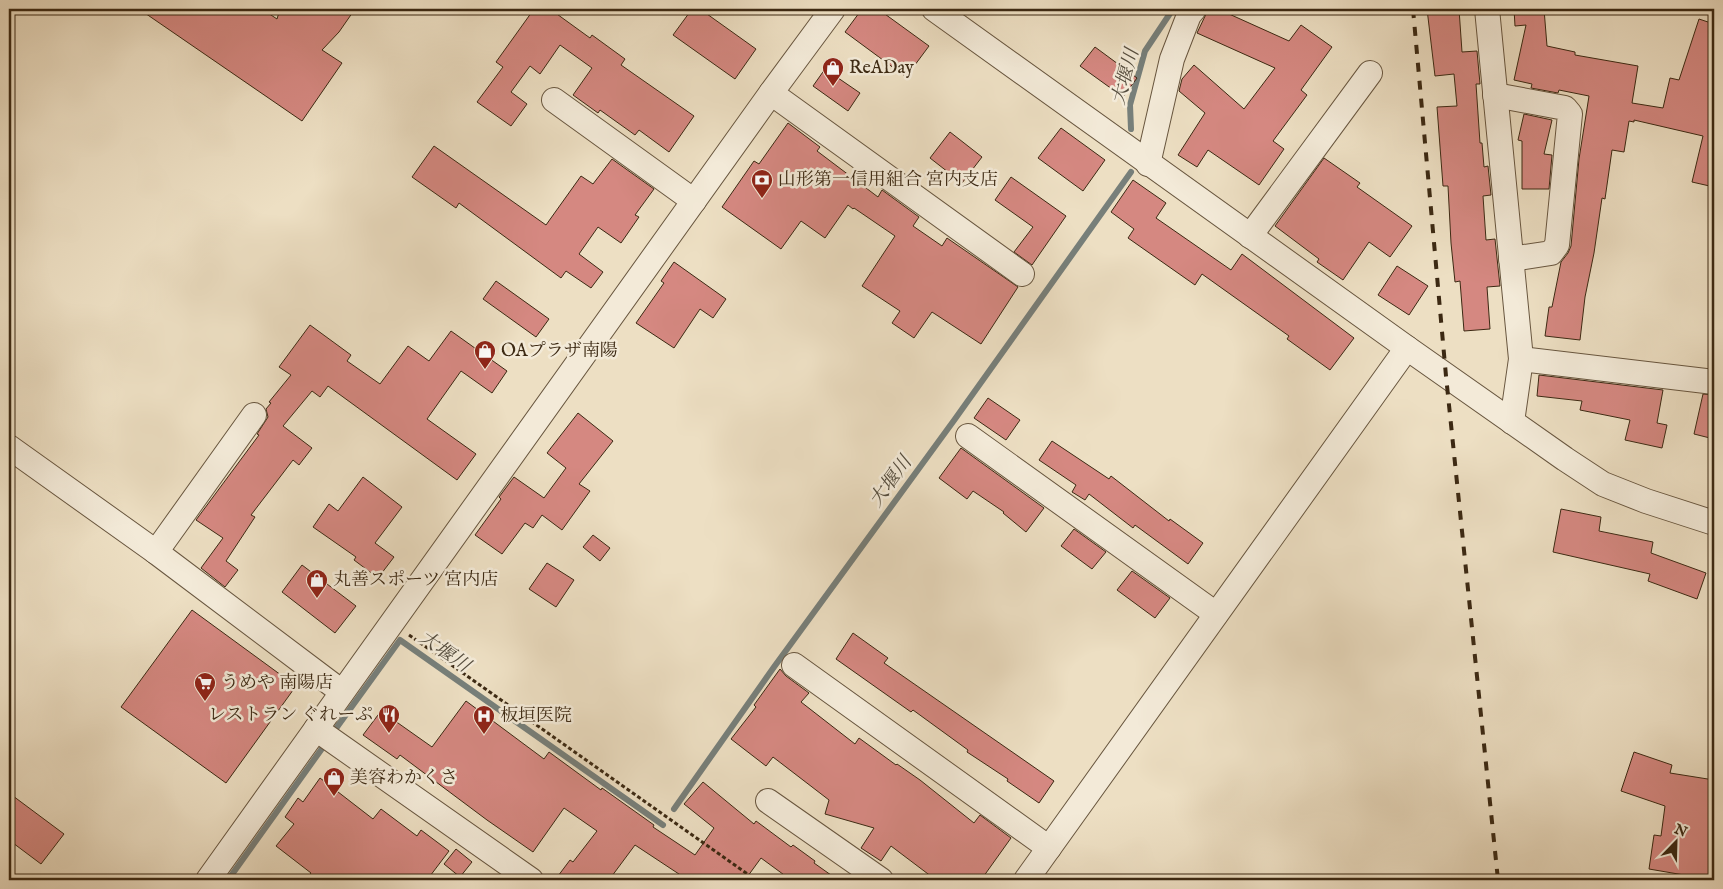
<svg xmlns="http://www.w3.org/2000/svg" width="1723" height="889" viewBox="0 0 1723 889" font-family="'IM FELL English','Noto Serif JP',serif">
	<rect width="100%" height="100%" fill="#eddfc3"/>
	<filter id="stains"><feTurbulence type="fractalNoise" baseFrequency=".004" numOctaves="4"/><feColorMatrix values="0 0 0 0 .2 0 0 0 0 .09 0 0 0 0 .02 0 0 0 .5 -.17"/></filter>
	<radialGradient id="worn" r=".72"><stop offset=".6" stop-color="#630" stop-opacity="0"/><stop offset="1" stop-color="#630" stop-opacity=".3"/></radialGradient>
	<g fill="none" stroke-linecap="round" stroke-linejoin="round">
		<g stroke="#777f7a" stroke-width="6">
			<path d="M1131,129L1130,105L1145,51L1173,9"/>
			<path d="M332,734L400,640L663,825"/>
			<path d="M674,809L774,667L955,419L1131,172"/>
			<path d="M228,880L326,743"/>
		</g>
	</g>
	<g fill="#d58881" stroke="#3c2913">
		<path d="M139,9H262L277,19L280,9H355L339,32L322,50L342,63L302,121Z"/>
		<path d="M534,9H550L590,38L592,35L625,59L621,65L694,116L669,152L639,130L635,135L600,110L598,113L573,95L592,68L560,45L540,74L530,66L511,92L527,104L511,126L477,102L503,67L496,62Z"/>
		<path d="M692,9H700L756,49L735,79L673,35Z"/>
		<path d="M862,9H878L929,46L906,77L845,32Z"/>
		<path d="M1207,9H1218L1289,41L1301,25L1332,47L1301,90L1307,95L1273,141L1284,149L1259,185L1208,150L1197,167L1178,155L1205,113L1179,91L1182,79L1194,65L1244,109L1275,68L1197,33L1207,12Z"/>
		<path d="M1427,9H1459L1462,52L1477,51L1480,84H1476L1480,143H1482L1484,167L1488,166L1491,195L1483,196L1486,240L1495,239L1500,286L1487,287L1490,329L1464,331L1460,281L1455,282L1451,243L1448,186H1443L1437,107L1457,106L1454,74L1435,76Z"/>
		<path d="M1514,9H1544L1547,46L1575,52V55L1638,66L1632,103L1663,108L1670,78L1679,80L1699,19L1714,24V187L1692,182L1703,136L1634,120V122L1629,121L1624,152L1612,150L1605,199L1602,198L1594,253L1585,297L1580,340L1545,336L1549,307H1552L1561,262L1568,253L1571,246L1579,159L1589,96L1559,90L1558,93L1531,88L1532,84L1514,80L1526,25L1515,26Z"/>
		<path d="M1095,47L1137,78L1123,97L1080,66Z"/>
		<path d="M825,69L860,93L848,111L813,86Z"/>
		<path d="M1524,114L1552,120L1544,154L1552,155L1549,189H1522V141L1518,140Z"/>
		<path d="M788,123L820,147L817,151L878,197L882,190L919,217L913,226L942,246L947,238L1018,287L981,344L932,312L914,338L892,323L900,311L862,286L895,236L854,208L853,209L848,205L825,238L801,221L781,249L722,207L754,161L759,164Z"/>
		<path d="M1061,128L1105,160L1083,191L1038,158Z"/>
		<path d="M950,132L982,157L962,183L930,158Z"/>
		<path d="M434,146L546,225L581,176L593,184L612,159L654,189L635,215L639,217L621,243L598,227L579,254L603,272L591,288L566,271L561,278L459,203L456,208L412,177Z"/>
		<path d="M1324,158L1360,183L1357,187L1412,226L1390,257L1369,242L1343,280L1317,262L1319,259L1275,226Z"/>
		<path d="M1011,177L1066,216L1032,265L1014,252L1033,227L995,200Z"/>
		<path d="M1133,180L1166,203L1156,218L1231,270L1242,254L1354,338L1330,370L1287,339L1289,336L1202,274L1195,285L1128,238L1134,229L1111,212Z"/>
		<path d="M674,262L726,299L713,318L700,309L674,348L636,323L664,283L661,281Z"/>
		<path d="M1397,266L1428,286L1409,315L1378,295Z"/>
		<path d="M496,281L549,319L536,337L483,299Z"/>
		<path d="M310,325L351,355L347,361L380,384L408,346L429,361L451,331L507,371L492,393L461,371L427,419L476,454L457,480L328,386L320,397L312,391L283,426L312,448L299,465L293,460L251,515L255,517L226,561L238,570L225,587L201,568L223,538L196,520L259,435L257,434L268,417L266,409L271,403L269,402L291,375L279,367Z"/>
		<path d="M1539,375L1663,390L1657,423L1667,425L1662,448L1625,440L1630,420L1580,410L1582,401L1537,396Z"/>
		<path d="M1703,394L1714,395V439L1694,434Z"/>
		<path d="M988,398L1020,420L1006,440L974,418Z"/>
		<path d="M578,413L613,441L579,484L590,491L562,530L542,515L533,528L525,523L502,554L475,535L501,499L499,497L514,477L544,498L566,468L547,453Z"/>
		<path d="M1052,441L1109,479L1111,476L1169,521L1170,519L1203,543L1188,564L1135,525L1133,528L1089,494L1085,500L1072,492L1076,485L1039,460Z"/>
		<path d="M961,448L1044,508L1026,532L1003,513L1004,512L973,491L967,499L939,478Z"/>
		<path d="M363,477L402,507L375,543L394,557L378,578L354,560L356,557L313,527L329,504L338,511Z"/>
		<path d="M1561,509L1601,517L1599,531L1653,542L1651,553L1706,573L1697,599L1648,581L1650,574L1553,552Z"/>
		<path d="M1074,529L1106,552L1092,569L1061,546Z"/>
		<path d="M593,535L610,548L600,561L583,547Z"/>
		<path d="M547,563L574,580L556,607L529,589Z"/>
		<path d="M302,565L356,606L335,633L282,592Z"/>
		<path d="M1132,571L1170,598L1155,618L1117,590Z"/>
		<path d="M192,610L296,686L226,783L121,707Z"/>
		<path d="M853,633L888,658L884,663L1054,781L1039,803L1007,781L1008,779L967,752L968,750L913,710L911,712L836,659Z"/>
		<path d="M780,669L786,676L809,693L801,702L855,744L859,738L896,765L897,764L920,780L974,823L980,815L1011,838L981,880H936L891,846L881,861L861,848L874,828L825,814L829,800L773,757L766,766L731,739L756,707L754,705Z"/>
		<path d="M466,701L544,759L549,752L601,790L602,788L654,825L653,827L695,855L714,828L684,804L703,782L754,824L756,821L791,847L793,845L815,861L814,863L838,880H791L761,858L745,880H688L635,845L609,880H555L570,860L573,862L597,831L564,808L533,852L487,820L400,755L397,759L363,735L381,711L432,747Z"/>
		<path d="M1634,752L1672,765L1670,773L1714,780V880H1683L1684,875L1649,869L1654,835L1661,836L1665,806L1621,791Z"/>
		<path d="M320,778L373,819L381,809L417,836L421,830L449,851L427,880H305L311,873L276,846L294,824L285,817L298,798L303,802Z"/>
		<path d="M9,793L64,834L41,864L9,840Z"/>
		<path d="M456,849L472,862L460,877L444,864Z"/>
	</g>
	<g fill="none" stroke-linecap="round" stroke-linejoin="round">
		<g stroke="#68563f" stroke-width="26">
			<g id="minor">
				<path d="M934,9L1407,348L1565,459L1603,484L1646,501L1714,523"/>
				<path d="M1487,9L1521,359L1512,422"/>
				<path d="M771,93L1022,274"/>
				<path d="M1495,95L1565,108L1570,114L1557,245L1551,253L1511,259"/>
				<path d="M554,100L694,201"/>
				<path d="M1148,164L1172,59L1189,15L1194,9"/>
				<path d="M1250,236L1370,73"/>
				<path d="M1521,359L1714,382"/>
				<path d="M968,436L1216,614"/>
				<path d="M9,447L156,552L342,692"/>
				<path d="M156,552L254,415"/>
				<path d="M794,665L1049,848"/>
				<path d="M316,729L531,880"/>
				<path d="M768,801L881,880"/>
				<path d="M208,880L771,93L833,9"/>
				<path d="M1026,880L1407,348"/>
			</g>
		</g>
		<path stroke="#3c2913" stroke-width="3" stroke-dasharray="4 2.5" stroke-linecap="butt" d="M409,635L756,880"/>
		<use href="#minor" stroke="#f3ead8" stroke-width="24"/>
		<path stroke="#3c2913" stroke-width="4" stroke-dasharray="9 9" stroke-linecap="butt" d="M1413,9L1446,376L1498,880"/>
	</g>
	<defs>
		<g id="shop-pin" transform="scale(1.125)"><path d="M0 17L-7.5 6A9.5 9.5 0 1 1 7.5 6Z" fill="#8f2418" stroke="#f3ead8"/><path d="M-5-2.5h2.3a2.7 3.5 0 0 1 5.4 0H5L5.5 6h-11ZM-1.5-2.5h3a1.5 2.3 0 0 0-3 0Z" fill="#fff"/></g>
		<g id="bank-pin" transform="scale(1.125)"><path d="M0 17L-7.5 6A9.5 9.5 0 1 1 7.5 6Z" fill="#8f2418" stroke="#f3ead8"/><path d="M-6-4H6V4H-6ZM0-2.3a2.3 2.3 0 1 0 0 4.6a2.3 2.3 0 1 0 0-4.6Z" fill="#fff"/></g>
		<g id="supermarket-pin" transform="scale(1.125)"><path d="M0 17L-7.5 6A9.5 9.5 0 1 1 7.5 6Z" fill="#8f2418" stroke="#f3ead8"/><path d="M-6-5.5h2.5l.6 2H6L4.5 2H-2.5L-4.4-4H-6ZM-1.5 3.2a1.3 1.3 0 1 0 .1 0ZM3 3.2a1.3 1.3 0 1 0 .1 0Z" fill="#fff"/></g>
		<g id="restaurant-pin" transform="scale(1.125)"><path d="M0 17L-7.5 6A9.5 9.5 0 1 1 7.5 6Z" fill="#8f2418" stroke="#f3ead8"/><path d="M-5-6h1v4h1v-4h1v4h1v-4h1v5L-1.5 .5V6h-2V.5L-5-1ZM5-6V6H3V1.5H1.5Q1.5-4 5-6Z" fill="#fff"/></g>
		<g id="hospital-pin" transform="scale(1.125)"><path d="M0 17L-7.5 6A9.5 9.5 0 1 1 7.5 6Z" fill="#8f2418" stroke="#f3ead8"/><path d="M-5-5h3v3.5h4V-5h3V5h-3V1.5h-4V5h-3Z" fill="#fff"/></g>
	</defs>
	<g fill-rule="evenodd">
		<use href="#shop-pin" x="833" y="68"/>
		<use href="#bank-pin" x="762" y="180"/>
		<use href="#shop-pin" x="485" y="351"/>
		<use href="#shop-pin" x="317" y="580"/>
		<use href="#supermarket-pin" x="205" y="683"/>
		<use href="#restaurant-pin" x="389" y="715"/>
		<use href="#hospital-pin" x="484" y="716"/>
		<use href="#shop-pin" x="334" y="778"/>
	</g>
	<g text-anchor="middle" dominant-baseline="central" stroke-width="5" stroke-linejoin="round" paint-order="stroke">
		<g font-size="18" fill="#3c2913" stroke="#f3ead8" text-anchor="start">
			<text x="849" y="68">ReADay</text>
			<text x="778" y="180">山形第一信用組合 宮内支店</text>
			<text x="501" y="351">OAプラザ南陽</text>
			<text x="333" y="580">丸善スポーツ 宮内店</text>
			<text x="221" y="683">うめや 南陽店</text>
			<text x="373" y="715" text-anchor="end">レストラン ぐれーぷ</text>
			<text x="500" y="716">板垣医院</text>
			<text x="350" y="778">美容わかくさ</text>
		</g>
		<g font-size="19" font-style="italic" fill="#554d3e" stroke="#f3ead8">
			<text transform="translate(1126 77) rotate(-75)">大堰川</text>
			<text transform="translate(891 482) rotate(-54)">大堰川</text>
			<text transform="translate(444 652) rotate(35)">大堰川</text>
		</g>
	</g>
	<rect width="1723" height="889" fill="none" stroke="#eddfc3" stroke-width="30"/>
	<rect x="10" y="10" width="1703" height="869" fill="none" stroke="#3c2913" stroke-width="2.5"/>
	<rect x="15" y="15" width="1693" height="859" fill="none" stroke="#3c2913"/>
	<g transform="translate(1676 842) rotate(23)" stroke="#f3ead8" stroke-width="4" paint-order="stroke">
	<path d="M0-4L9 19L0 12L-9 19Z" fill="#3c2913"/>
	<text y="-8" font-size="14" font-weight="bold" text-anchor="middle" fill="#3c2913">N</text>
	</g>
	<rect width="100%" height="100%" filter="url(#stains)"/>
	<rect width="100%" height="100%" fill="url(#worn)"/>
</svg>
